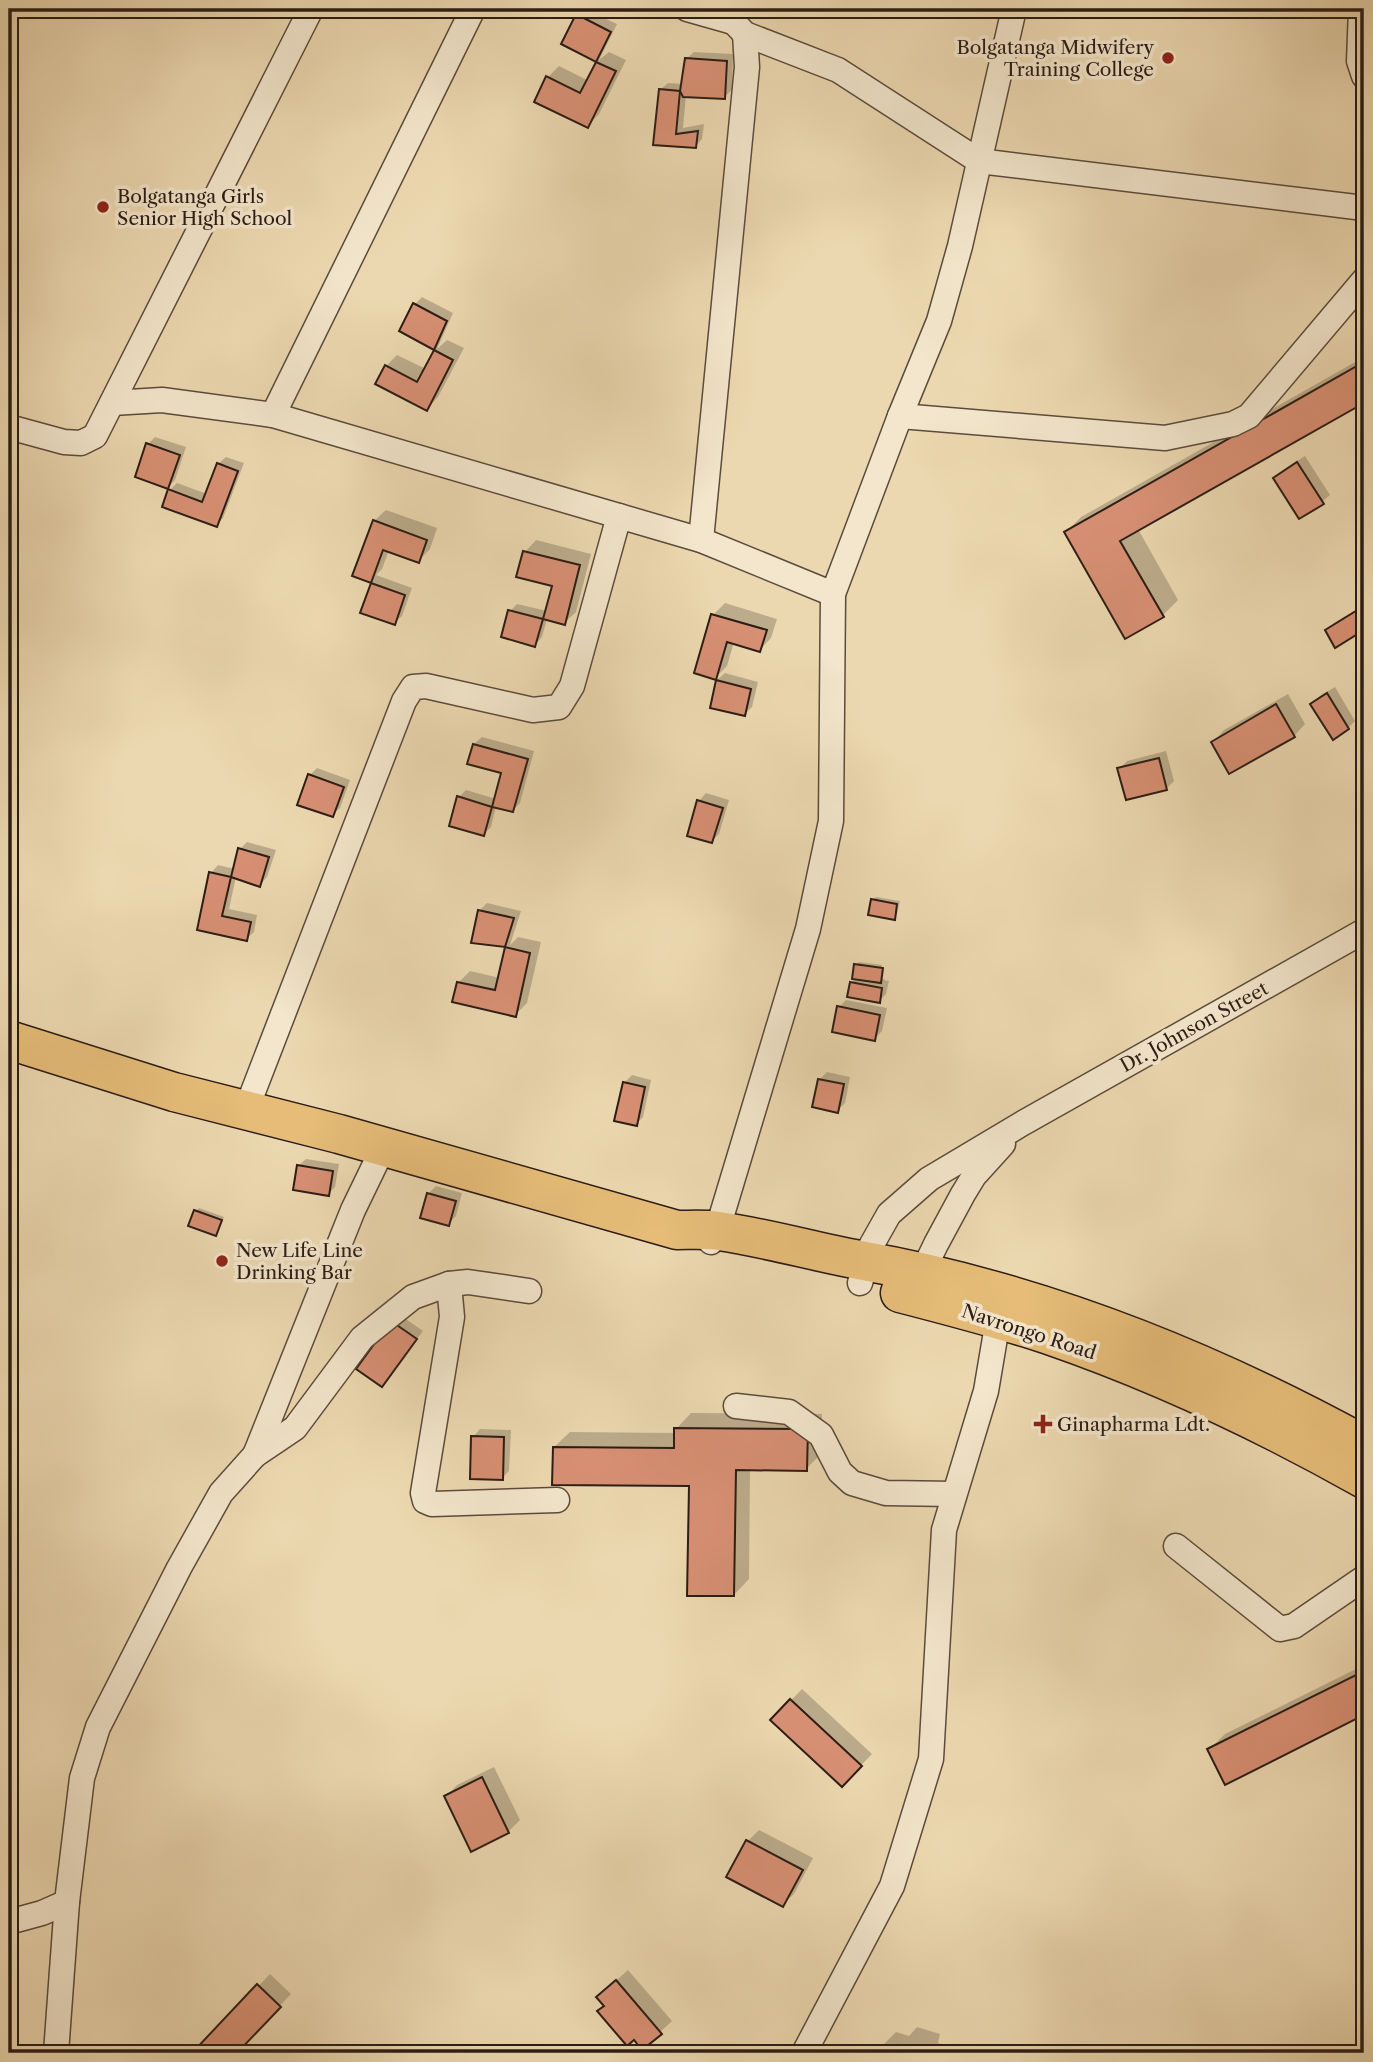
<svg xmlns="http://www.w3.org/2000/svg" width="1373" height="2062" viewBox="0 0 1373 2062" font-family="'Libre Caslon Text',serif">
	<rect width="100%" height="100%" fill="#ecd8b0"/>
	<filter id="stains"><feTurbulence type="fractalNoise" baseFrequency=".00286" numOctaves="4"/><feColorMatrix values="0 0 0 0 .2 0 0 0 0 .09 0 0 0 0 .02 0 0 0 .5 -.17"/></filter>
	<radialGradient id="worn" r=".72"><stop offset=".6" stop-color="#630" stop-opacity="0"/><stop offset="1" stop-color="#630" stop-opacity=".3"/></radialGradient>
	<g fill="#0003">
		<path d="M9,9H15L9,18Z"/>
		<path d="M584,9L617,24L599,60L609,52L626,60L599,114L588,126L548,77L559,66L589,81L598,61L564,44L578,15Z"/>
		<path d="M694,52L733,54L732,90L724,97L686,95L683,128L704,124L702,139L695,147L655,143L660,90L668,83L683,84L686,59Z"/>
		<path d="M422,297L453,313L437,349L447,340L464,348L438,397L427,409L386,366L397,355L426,369L436,349L402,330L415,304Z"/>
		<path d="M1364,357V401L1138,529L1178,600L1163,615L1066,532L1081,517Z"/>
		<path d="M155,437L186,447L175,480L168,487L148,444Z"/>
		<path d="M1305,456L1330,495L1322,502L1275,478L1282,471Z"/>
		<path d="M226,457L244,463L223,518L216,525L170,490L177,483L207,494L218,464Z"/>
		<path d="M386,510L437,528L430,549L418,561L389,550L382,569L376,575L412,588L402,616L394,623L362,612L373,582L355,575L374,521Z"/>
		<path d="M536,540L591,554L576,612L564,623L547,619L542,637L535,645L510,611L517,604L547,611L554,584L525,552Z"/>
		<path d="M725,603L777,619L771,638L760,650L734,642L727,666L715,678L713,615Z"/>
		<path d="M1364,605V628L1336,645L1327,630L1334,623Z"/>
		<path d="M725,673L758,682L752,707L744,715L717,680Z"/>
		<path d="M1335,687L1355,721L1348,728L1313,704L1320,696Z"/>
		<path d="M1288,694L1305,724L1294,736L1213,742L1224,730Z"/>
		<path d="M482,737L534,751L520,803L513,810L496,806L491,827L484,834L459,797L466,790L496,799L503,772L474,744Z"/>
		<path d="M1166,751L1174,781L1167,788L1119,769L1127,761Z"/>
		<path d="M317,768L350,780L340,808L332,815L310,775Z"/>
		<path d="M706,793L729,800L719,834L712,841L699,801Z"/>
		<path d="M247,842L276,850L267,877L260,885L236,877L229,909L257,915L254,932L246,939L199,929L211,873L218,865L235,869L240,849Z"/>
		<path d="M876,897L900,901L897,914L894,918L872,900Z"/>
		<path d="M487,903L521,911L510,945L518,937L541,942L527,1003L515,1015L459,982L470,971L500,978L507,946L473,941L479,911Z"/>
		<path d="M859,962L882,965L880,979H884L886,965L884,980L889,981L886,994L879,1001L851,983L856,978L855,965Z"/>
		<path d="M846,1000L887,1008L882,1031L874,1039L839,1007Z"/>
		<path d="M827,1072L850,1077L845,1103L837,1111L819,1080Z"/>
		<path d="M632,1075L651,1080L643,1117L636,1124L624,1083Z"/>
		<path d="M306,1159L339,1164L335,1187L328,1194L298,1166Z"/>
		<path d="M436,1186L462,1193L456,1216L448,1224L422,1217L429,1193Z"/>
		<path d="M199,1208L224,1217L218,1231L215,1234L196,1211Z"/>
		<path d="M400,1315L423,1331L382,1385Z"/>
		<path d="M691,1413L822,1414V1453L806,1469L750,1468L749,1579L734,1595L691,1484L554,1447L570,1432L676,1433V1429Z"/>
		<path d="M480,1429L511,1430L509,1471L502,1478L473,1437Z"/>
		<path d="M1364,1665V1713L1226,1782L1209,1750L1225,1734Z"/>
		<path d="M802,1689L872,1754L842,1785L772,1720Z"/>
		<path d="M494,1767L520,1820L508,1832L446,1797L457,1785Z"/>
		<path d="M759,1830L813,1858L794,1894L782,1905L748,1841Z"/>
		<path d="M628,1970L672,2021L643,2048L606,2005L610,1986Z"/>
		<path d="M270,1974L291,1994L235,2053H194Z"/>
		<path d="M917,2027L940,2034L938,2043L971,2053H875L896,2032L909,2036Z"/>
	</g>
	<g fill="#d89074" stroke="#2b1c15" stroke-width="2">
		<path d="M576,14L611,32L596,62L561,44Z"/>
		<path d="M685,58L727,61L725,99L683,97L680,91Z"/>
		<path d="M596,62L616,71L588,128L534,102L546,76L580,93Z"/>
		<path d="M659,89L680,91L676,134L698,131L696,148L653,145Z"/>
		<path d="M413,303L447,321L434,350L399,331Z"/>
		<path d="M434,350L453,360L427,411L375,384L385,365L417,382Z"/>
		<path d="M1364,362V403L1120,541L1164,617L1125,639L1064,532Z"/>
		<path d="M146,443L180,455L168,489L135,477Z"/>
		<path d="M1297,462L1324,504L1299,519L1273,478Z"/>
		<path d="M217,463L238,471L217,527L162,507L168,489L202,502Z"/>
		<path d="M373,520L427,540L419,563L383,550L371,583L352,576Z"/>
		<path d="M523,551L580,565L565,625L543,619L552,586L516,577Z"/>
		<path d="M371,583L405,595L395,625L360,613Z"/>
		<path d="M1364,606V630L1335,648L1325,630Z"/>
		<path d="M508,610L543,619L535,647L501,637Z"/>
		<path d="M711,614L767,630L760,652L727,642L716,680L694,673Z"/>
		<path d="M716,680L751,689L745,716L710,708Z"/>
		<path d="M1327,693L1349,729L1333,740L1310,704Z"/>
		<path d="M1276,704L1295,737L1229,774L1211,742Z"/>
		<path d="M473,744L528,759L513,812L492,807L501,773L467,764Z"/>
		<path d="M1159,758L1167,790L1126,800L1117,768Z"/>
		<path d="M308,774L344,787L333,817L297,805Z"/>
		<path d="M457,796L492,807L484,836L449,826Z"/>
		<path d="M697,800L723,808L712,843L687,836Z"/>
		<path d="M238,848L269,857L260,887L231,877Z"/>
		<path d="M209,872L231,877L222,916L251,922L247,941L197,930Z"/>
		<path d="M871,899L897,904L895,920L868,915Z"/>
		<path d="M478,910L514,918L505,947L471,943Z"/>
		<path d="M505,947L530,953L516,1017L452,1002L457,982L495,990Z"/>
		<path d="M854,964L883,968L881,983L852,979Z"/>
		<path d="M850,982L882,988L880,1003L847,997Z"/>
		<path d="M837,1006L880,1015L875,1041L832,1032Z"/>
		<path d="M818,1079L844,1084L838,1113L812,1107Z"/>
		<path d="M623,1082L645,1087L637,1126L614,1121Z"/>
		<path d="M297,1165L333,1171L329,1196L293,1190Z"/>
		<path d="M427,1193L456,1201L449,1226L420,1218Z"/>
		<path d="M194,1210L222,1220L216,1236L188,1226Z"/>
		<path d="M391,1321L417,1339L382,1387L356,1369Z"/>
		<path d="M674,1428L808,1429L807,1471L736,1470L734,1596H687L689,1486L552,1485L553,1447L674,1448Z"/>
		<path d="M471,1436L504,1437L503,1480L470,1479Z"/>
		<path d="M1364,1671V1715L1225,1785L1207,1749Z"/>
		<path d="M790,1699L862,1766L842,1787L770,1720Z"/>
		<path d="M482,1777L509,1833L471,1852L444,1796Z"/>
		<path d="M746,1840L803,1870L783,1907L726,1877Z"/>
		<path d="M616,1980L662,2034L642,2050L634,2040L627,2046L597,2011L604,2006L596,1997Z"/>
		<path d="M257,1984L281,2007L237,2053H192Z"/>
	</g>
	<g fill="none" stroke-linecap="round" stroke-linejoin="round">
		<g stroke="#5b4b3c" stroke-width="27">
			<g id="street">
				<path d="M687,9L733,22"/>
				<path d="M721,9L745,34L838,70L979,161L1364,208"/>
				<path d="M1361,9L1359,61L1364,76"/>
				<path d="M112,403L162,400L273,415L701,540L833,594"/>
				<path d="M273,415L473,9"/>
				<path d="M900,416L1165,438L1233,424L1249,416L1364,280"/>
				<path d="M9,427L64,442L81,443L95,436L311,9"/>
				<path d="M701,540L747,67L745,34"/>
				<path d="M246,1110L404,701L413,687L426,686L533,710L559,707L572,686L619,516"/>
				<path d="M711,1242L717,1231L808,929L831,821L833,594L900,416L939,321L960,246L1014,9"/>
				<path d="M860,1283L871,1246L889,1214L929,1179L1023,1123L1364,931"/>
				<path d="M449,1284L452,1317L423,1493L425,1501L432,1504L557,1500"/>
				<path d="M918,1285L922,1273L936,1244L963,1194L974,1176L1003,1144"/>
				<path d="M736,1406L789,1412L821,1435L840,1472L852,1483L886,1493L954,1494"/>
				<path d="M255,1455L353,1210L384,1146"/>
				<path d="M1176,1546L1280,1629L1294,1626L1364,1578"/>
				<path d="M9,1922L42,1913L67,1902L82,1778L98,1727L179,1568L221,1493L255,1455L295,1428L362,1338L413,1297L449,1284L468,1282L529,1291"/>
				<path d="M56,2053L67,1902"/>
				<path d="M804,2053L892,1886L931,1759L944,1530L986,1391L998,1320"/>
			</g>
		</g>
		<g stroke="#2b1c15" stroke-width="41">
			<g id="highway">
				<path d="M9,1040L174,1092L339,1134L677,1230C691,1230 705,1229 719,1231C766,1238 812,1251 859,1260C1037,1291 1207,1359 1364,1445"/>
				<path d="M900,1293C950,1306 1001,1319 1049,1335C1159,1373 1263,1422 1364,1479"/>
			</g>
		</g>
		<use href="#street" stroke="#f3e6cc" stroke-width="24"/>
		<use href="#highway" stroke="#e6bc78" stroke-width="38"/>
	</g>
	<g fill="#8f2418" stroke="#f3e6cc" stroke-width="2.5">
		<circle cx="1168" cy="58" r="7"/>
		<circle cx="103" cy="207" r="7"/>
		<circle cx="222" cy="1261" r="7"/>
		<path d="M1039.5 1413.5h7v7h7v7h-7v7h-7v-7h-7v-7h7z"/>
	</g>
	<g text-anchor="middle" dominant-baseline="central" stroke-width="7" stroke-linejoin="round" paint-order="stroke">
		<g font-size="19" fill="#2b1c15" stroke="#f3e6cc" text-anchor="start">
			<text x="1154" y="47" text-anchor="end">Bolgatanga Midwifery<tspan x="1154" dy="22">Training College</tspan></text>
			<text x="117" y="196">Bolgatanga Girls<tspan x="117" dy="22">Senior High School</tspan></text>
			<text x="236" y="1250">New Life Line<tspan x="236" dy="22">Drinking Bar</tspan></text>
			<text x="1057" y="1424">Ginapharma Ldt.</text>
		</g>
		<g font-size="19" fill="#2b1c15" stroke="#f3e6cc">
			<text transform="translate(1194 1027) rotate(-29)">Dr. Johnson Street</text>
			<text transform="translate(1029 1332) rotate(18)">Navrongo Road</text>
		</g>
	</g>
	<rect width="1373" height="2062" fill="none" stroke="#ecd8b0" stroke-width="35"/>
	<rect x="10" y="10" width="1352" height="2041" fill="none" stroke="#2b1c15" stroke-width="3.5"/>
	<rect x="18" y="18" width="1338" height="2027" fill="none" stroke="#2b1c15" stroke-width="2"/>
	<rect width="100%" height="100%" filter="url(#stains)"/>
	<rect width="100%" height="100%" fill="url(#worn)"/>
</svg>
